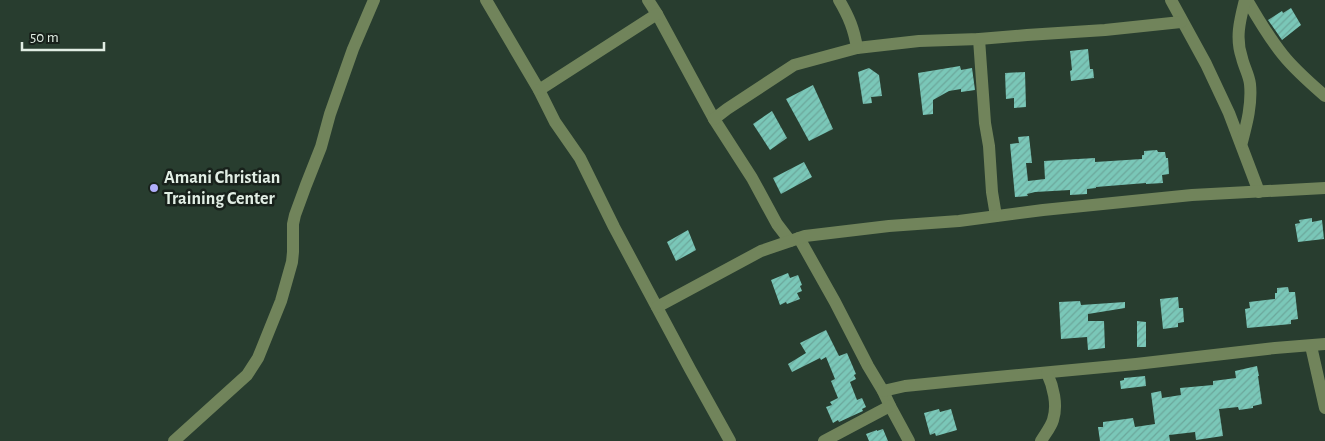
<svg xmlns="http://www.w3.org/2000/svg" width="1325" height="441" viewBox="0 0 1325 441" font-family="'Alegreya Sans',sans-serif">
	<defs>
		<pattern id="building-hatch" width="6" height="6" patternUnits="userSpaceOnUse" patternTransform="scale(1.25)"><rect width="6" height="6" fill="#7ac7b8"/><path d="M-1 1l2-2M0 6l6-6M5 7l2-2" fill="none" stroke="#6ca79b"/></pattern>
	</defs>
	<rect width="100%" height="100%" fill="#283d2f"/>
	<g fill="url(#building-hatch)">
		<path d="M1291,8L1301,25L1282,40L1268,20L1282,11L1283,13Z"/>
		<path d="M1088,49L1090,69H1093L1094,78L1071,81L1070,71L1072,70L1070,51Z"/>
		<path d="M960,66L961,70L972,68L975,90L961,92V89L949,91L933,100V114L923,115L918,73Z"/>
		<path d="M869,68L879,75L882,96L871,97L872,103L863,104L858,72Z"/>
		<path d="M1025,72L1026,107L1014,108V98L1006,99L1005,73Z"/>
		<path d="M813,85L833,129L809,141L786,99Z"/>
		<path d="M772,111L787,138L770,150L753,124Z"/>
		<path d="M1029,136L1032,163H1026L1028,181L1045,179L1044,161L1095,158V162L1142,159V155H1144V151L1157,150L1158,152H1165L1166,158H1168L1169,174L1162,175L1163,183L1146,184V183L1096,187V188L1087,189V194L1070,195V190L1035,192L1027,194L1028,196L1015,197L1010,144L1019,143L1018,137Z"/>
		<path d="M804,162L812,177L781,194L773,178Z"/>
		<path d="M1312,218V222L1322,220L1324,239L1298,242L1295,224L1300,223L1299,220Z"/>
		<path d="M688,230L696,250L676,261L667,242Z"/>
		<path d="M788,273L790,278L798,275L802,285L800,286L802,291L797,293L800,299L787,304L786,302L780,305L771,280Z"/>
		<path d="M1288,287L1289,292H1295L1298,319L1291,320V324L1247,328L1245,309L1250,308L1249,302L1275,299V293H1277V288Z"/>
		<path d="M1178,297L1179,308H1183L1184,322L1178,323V327L1163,329L1160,299Z"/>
		<path d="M1080,301L1081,305L1125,302V308L1088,314V321H1104L1105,348L1088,350L1087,337L1061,339L1059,302Z"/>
		<path d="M1137,321L1146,322V347H1137Z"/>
		<path d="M826,330L839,356L847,353L856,374L854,375L856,379L850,382L857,400L862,398L866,407L862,409L863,411L839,422L838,420L833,423L826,407L832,405L830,402L838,398L831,381L835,379L826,357L821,360L820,358L792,372L788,364L806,353L800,343Z"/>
		<path d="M1257,366L1259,376H1258L1262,404L1253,406V408L1239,410L1238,407L1219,409L1223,436L1196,440L1195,432L1169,435L1170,441H1100L1098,427H1103V422L1133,418L1135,427L1155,424L1151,393L1161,391L1162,398L1181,395L1180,388L1213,385V381L1236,378L1235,371Z"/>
		<path d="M1145,376L1146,386L1121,389L1120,381L1124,380V378Z"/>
		<path d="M939,409L940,412L951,409L957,430L936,436L935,433L930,435L924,413Z"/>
		<path d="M883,429L888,441H869L866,434L877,430V431Z"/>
	</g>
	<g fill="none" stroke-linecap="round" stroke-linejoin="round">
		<g stroke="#71845b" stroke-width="12">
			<path d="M486,0L539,90L555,122L580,158L614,227L690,369L730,441"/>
			<path d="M648,0L657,14L714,119L752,178L777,224L790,241"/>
			<path d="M1171,0L1206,64L1229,113L1259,192"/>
			<path d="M1247,0C1258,19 1269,38 1283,55C1295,70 1310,83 1325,96"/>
			<path d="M979,39L985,123L989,146L992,192L996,216"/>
			<path d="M857,48L919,41L979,39L1027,35L1105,30L1181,22"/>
			<path d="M539,90L657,14"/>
			<path d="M714,119L727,109L794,65L857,48C854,29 849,17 839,0"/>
			<path d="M1242,142C1247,123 1252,104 1250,84C1249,75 1244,67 1242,58C1235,38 1240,20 1245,0"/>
			<path d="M799,238L835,302L868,366L883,391L890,406L909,441"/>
			<path d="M657,307L761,251L805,236L889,226L959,221L1043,210L1192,195L1325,188"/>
			<path d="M1311,346L1325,408"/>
			<path d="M883,391L905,386L955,381L1136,364L1275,348L1325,344"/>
			<path d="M174,441L247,375L258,358L281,301L292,262L293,252V224L295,215L306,185L321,147L330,114L353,49L374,0"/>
			<path d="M824,441L890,406"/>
			<path d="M1041,441C1045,434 1051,427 1053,420C1058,405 1053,386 1047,373"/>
		</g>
	</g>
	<circle fill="#b0aefa" stroke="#18211b" stroke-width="2" cx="154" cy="188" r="5"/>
	<g text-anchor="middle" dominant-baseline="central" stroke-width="5" stroke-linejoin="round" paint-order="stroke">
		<g font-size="18" font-weight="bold" fill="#e1eee4" stroke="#18211b" text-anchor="start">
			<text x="164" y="178">Amani Christian<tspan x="164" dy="21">Training Center</tspan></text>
		</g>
	</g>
	<path d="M22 42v8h82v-8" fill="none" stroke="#e1eee4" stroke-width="2.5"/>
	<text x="30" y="42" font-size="15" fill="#e1eee4" stroke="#18211b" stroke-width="4" paint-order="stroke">50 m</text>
</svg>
